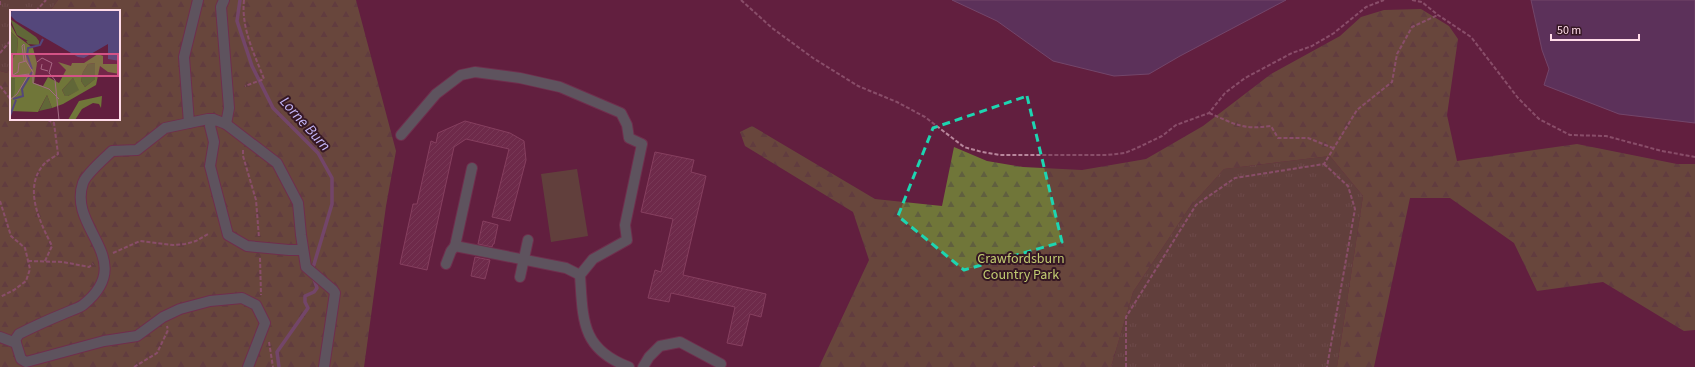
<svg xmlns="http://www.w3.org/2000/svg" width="1695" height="367" viewBox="0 0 1695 367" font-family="'Source Sans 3',sans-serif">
	<defs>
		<pattern id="grass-tufts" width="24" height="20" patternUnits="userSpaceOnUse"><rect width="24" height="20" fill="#616738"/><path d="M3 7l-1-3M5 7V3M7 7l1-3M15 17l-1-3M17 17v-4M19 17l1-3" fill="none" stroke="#797c55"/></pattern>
		<pattern id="forest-firs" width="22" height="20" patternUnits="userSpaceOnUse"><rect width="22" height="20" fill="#707639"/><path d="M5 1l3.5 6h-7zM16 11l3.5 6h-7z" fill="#605f3f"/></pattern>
		<pattern id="building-hatch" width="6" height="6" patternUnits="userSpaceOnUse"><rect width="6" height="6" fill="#7d3857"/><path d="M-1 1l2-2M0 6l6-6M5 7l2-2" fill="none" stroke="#90546f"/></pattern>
	</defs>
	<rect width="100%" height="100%" fill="#621f3f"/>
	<g fill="url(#grass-tufts)">
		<path d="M0,0H58L50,11H11V67L7,73L0,71Z"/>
		<path d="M1330,156L1363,196L1337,367H1111L1133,292L1189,208L1224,169Z"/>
	</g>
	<g fill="url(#forest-firs)">
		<path d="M58,0H356L396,151L386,206L364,367H0V71L7,73L11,67V119H119V11H50Z"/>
		<path d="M1421,9L1449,26L1458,39L1447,115L1457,161L1577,144L1677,164H1695V330L1684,331L1603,282L1537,291L1514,243L1450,198H1410L1374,367H1337L1363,196L1330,156L1224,169L1189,208L1133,292L1111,367H819L869,260L853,212L745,146L740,132L752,126L875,199L942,206L954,147L987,161L1023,167L1082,170L1146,159L1203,126L1271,74L1340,36L1361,17L1384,10Z"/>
	</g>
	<path fill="#616738" d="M577,169L588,236L551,242L541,174Z"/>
	<g fill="#54477b" stroke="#87749c">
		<path d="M952,0H1286L1180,56L1149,74L1114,76L1053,61L997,21Z"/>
		<path d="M1531,0H1695V123L1619,114L1544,85L1549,69L1542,50Z"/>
	</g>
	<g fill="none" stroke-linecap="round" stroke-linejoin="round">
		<g stroke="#87749c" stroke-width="3.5">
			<path d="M240,0L237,21L252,66L273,108L318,153L332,178V204L312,271"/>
			<path d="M279,367L277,352L308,308L305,302V296L314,292L317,288L314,279"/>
		</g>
	</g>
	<g fill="url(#building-hatch)" stroke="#b16685">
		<path d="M465,121L510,133L524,141L526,160L510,221L492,217L509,149L466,139L454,147L427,270L400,264L413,204H417L431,141L436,143L438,133Z"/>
		<path d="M655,152L694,160L691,172L706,176L683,275L766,294L761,317L750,314L742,346L727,343L735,307L671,293L669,302L648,298L655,270L661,272L673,219L641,212Z"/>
		<path d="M483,221L498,225L494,244H493L492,247L478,244Z"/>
		<path d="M475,257L490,260L485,279L471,276Z"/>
	</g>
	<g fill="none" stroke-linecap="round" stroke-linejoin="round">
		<g stroke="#7e415e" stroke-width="12">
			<g id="minor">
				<path d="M224,0L221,7L229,108L226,124"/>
				<path d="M213,119L210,126L214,142L210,166L228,235L247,246L289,250H303"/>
				<path d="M189,123L184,57L198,0"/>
				<path d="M401,135L436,94L461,75L475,72L520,78L560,87L621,113L627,125L629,138L642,144L625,225L627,240L593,259L580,275C583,320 581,349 629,367"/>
				<path d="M472,168L455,246L566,268L580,275"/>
				<path d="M446,264L451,251L455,246"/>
				<path d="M520,277L528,240"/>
				<path d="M0,337L16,343L21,359L26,362L104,341L137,336L163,317L180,309L210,301L242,298L256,305L265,323L248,367"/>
				<path d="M16,343L15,340L19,334C33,327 48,320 63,314C69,311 77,309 83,305C139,260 67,229 83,183C86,174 105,158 112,151L137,150L165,128L208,119H213L226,124L277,163L298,203L301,235L306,267L333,290L335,293L324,367"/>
				<path d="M643,367L649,357L660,346L680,342L721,364"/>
			</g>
		</g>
		<g stroke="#b8869c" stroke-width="2" stroke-dasharray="4 2" stroke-linecap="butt">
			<path d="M244,0C241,28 254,53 264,79L245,86"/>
			<path d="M741,0L772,28L813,58L858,86L897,102L925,117L964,147L982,152L1000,155H1107L1125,153L1139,147L1162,136L1176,125L1209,113L1225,93L1245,78L1292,53L1312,46L1334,33L1366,7L1384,0"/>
			<path d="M1412,0L1422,2L1438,15L1471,37L1518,98L1539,119L1570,135L1606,136L1662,151L1695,157"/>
			<path d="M0,5V0"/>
			<path d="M36,11L46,0"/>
			<path d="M0,53L11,40"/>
			<path d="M0,86L11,100"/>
			<path d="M1209,113C1235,124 1242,130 1271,126L1278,138H1308L1333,148"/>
			<path d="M243,150V156L256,200L259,238"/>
			<path d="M1324,164L1348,186L1355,209L1327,367"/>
			<path d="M0,201L11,236L25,248L30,269L26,281L14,290L0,297"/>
			<path d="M113,253L140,241L173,245L185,244L196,241L208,234"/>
			<path d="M260,258L261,295"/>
			<path d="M28,261L63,262L89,267L93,264"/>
			<path d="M45,261L52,246C40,222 22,187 45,163C48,160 54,157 58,154L54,123L46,119"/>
			<path d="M269,342L273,367"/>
			<path d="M134,367L157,353L168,330L167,326"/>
			<path d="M1033,367H1035"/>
			<path d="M1126,367V317L1196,205L1235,178L1324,164L1357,110L1392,82L1397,54L1412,27L1438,15"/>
		</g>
		<use href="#minor" stroke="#5a9383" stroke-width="10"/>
	</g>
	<path d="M0 0H1695V367H0ZM1027,96L1062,242L964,270L898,216L933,128Z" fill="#621f3f" fill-opacity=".55" fill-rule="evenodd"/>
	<path fill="none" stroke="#1dd5b1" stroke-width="3" stroke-dasharray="8 5" stroke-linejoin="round" d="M1027,96L1062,242L964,270L898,216L933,128Z"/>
	<g text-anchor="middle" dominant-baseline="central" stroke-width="4" stroke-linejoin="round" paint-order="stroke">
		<g font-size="14" fill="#c1cb71" stroke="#351724">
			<text x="1021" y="259">Crawfordsburn<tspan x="1021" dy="16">Country Park</tspan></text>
		</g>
		<g font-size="15" font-style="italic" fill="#c5b7f9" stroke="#351724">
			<text transform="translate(305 124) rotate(48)">Lorne Burn</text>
		</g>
	</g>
	<g transform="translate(10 10)">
		<rect width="110" height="110" fill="#621f3f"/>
		<path d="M0,9L26,27L29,31V35L18,34L16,31H18L7,25ZM0,21L8,29L7,42L3,48L0,47ZM85,53L87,56L85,69L75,77L71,71L73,62L78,54ZM5,68V86L0,87V69ZM63,68L70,80L58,86H55L52,80ZM37,85L42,98L29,101Z" fill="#616738"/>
		<path d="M0,13L7,26L23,38L27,53L24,73L33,76L38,67L49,73L56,60L48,52L61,56L62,53H74L88,44L93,46V54H110V64L98,62L90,56L86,75L53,94L42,98L37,85L28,102L0,101V87L4,86L5,80V68L0,69V47L3,48L7,42L8,29L0,21ZM85,53V69L75,77L71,71L73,62L78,54ZM63,68L69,80L58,86H55L52,80ZM92,86L91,98L89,94L83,93L72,99L65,110H58L69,91Z" fill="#707639" fill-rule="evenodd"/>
		<path d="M2,0H110V51L98,49V34L74,48L68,47L6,11L0,5Z" fill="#54477b"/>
		<path fill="none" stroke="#54477b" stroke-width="2" d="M22,59L17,45L18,38L30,35L33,29M3,89L13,86L12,79L22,62M0,106L6,90"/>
		<path fill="none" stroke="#a16b83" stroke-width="1" d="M14,51L12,36L14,34L16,51M27,52L32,48L42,53L39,63L45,70L49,110M32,54L31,59L38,61M0,63L4,66L19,64L7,84L0,90M3,65L8,62L9,53L16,51L23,62V73L39,79L49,89"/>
		<path fill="#d45386" fill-opacity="0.15" stroke="#d45386" stroke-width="2" d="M2,44H108V66H2Z"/>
		<rect width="110" height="110" fill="none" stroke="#ffdce9" stroke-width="2"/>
	</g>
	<path d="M1551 34v6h88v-6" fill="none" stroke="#ffdce9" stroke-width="2"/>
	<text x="1557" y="34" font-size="12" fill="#ffdce9" stroke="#351724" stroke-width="3" paint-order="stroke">50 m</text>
</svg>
